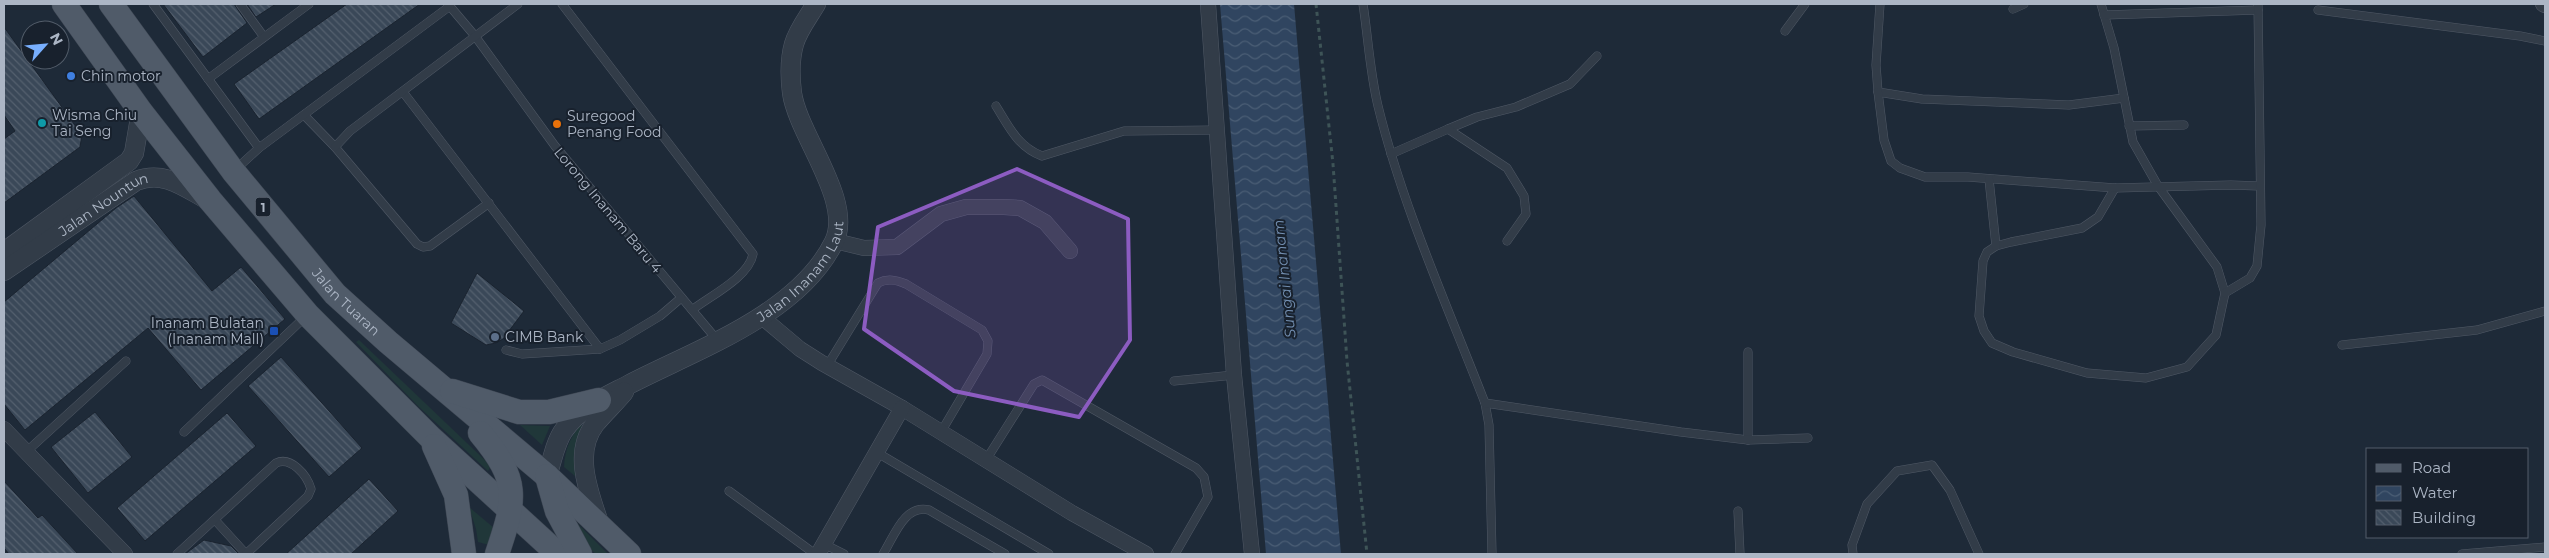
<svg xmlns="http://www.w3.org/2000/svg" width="2549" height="558" viewBox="0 0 2549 558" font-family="Montserrat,sans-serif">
	<defs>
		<pattern id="water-waves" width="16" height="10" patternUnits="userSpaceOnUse" patternTransform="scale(1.25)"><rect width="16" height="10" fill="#304560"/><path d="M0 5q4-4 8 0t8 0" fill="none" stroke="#4b5e75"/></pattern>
		<pattern id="building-back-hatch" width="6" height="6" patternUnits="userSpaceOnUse" patternTransform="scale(1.25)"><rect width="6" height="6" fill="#3a4858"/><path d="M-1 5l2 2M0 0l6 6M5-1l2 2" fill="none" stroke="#54606e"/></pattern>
	</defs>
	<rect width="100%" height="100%" fill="#1e2a38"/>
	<g fill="#203739">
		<path d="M359,340L491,466L488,471L418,406L356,342Z"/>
		<path d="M584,419L577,439L575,476L564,467C565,447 572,435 584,419Z"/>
		<path d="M520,425L550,426L542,445Z"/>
		<path d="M469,507L494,528L489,545L478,542L476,529Z"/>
		<path d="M572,518L608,554H596L585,545Z"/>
	</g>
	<path fill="url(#water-waves)" d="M1220,4H1294L1341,554H1266Z"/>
	<g fill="url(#building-back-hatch)" stroke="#1a232f">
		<path d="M163,4H234L247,23L203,57Z"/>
		<path d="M247,4H276L256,17Z"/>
		<path d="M347,4H420L259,119L234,84Z"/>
		<path d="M4,27L82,135L80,147L4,203V139L15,131L4,115Z"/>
		<path d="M134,196L212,291L241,267L285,319L201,390L148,328L25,430L4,404V302L116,208Z"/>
		<path d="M477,273L524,311L503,339L496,343L486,345L451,323Z"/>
		<path d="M281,357L362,448L329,477L248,386Z"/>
		<path d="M95,412L132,457L88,493L51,447Z"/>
		<path d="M227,413L256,446L145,541L117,508Z"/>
		<path d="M369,479L398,511L351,554H286Z"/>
		<path d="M4,481L38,518L42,515L78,554H9L4,548Z"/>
		<path d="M204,540L231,546L239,554H185Z"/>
	</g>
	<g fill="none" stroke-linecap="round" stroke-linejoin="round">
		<g stroke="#505966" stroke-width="9">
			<g id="service">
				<path d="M153,4L259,148"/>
				<path d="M240,4L264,37"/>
				<path d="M448,4L475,36L555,146L718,341"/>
				<path d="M562,4L753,254C749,277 710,296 692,310"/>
				<path d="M1363,4C1368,37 1370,73 1378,106C1403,208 1447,305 1485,403L1489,425L1492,554"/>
				<path d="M1880,4L1876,65L1878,92L1922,99L2069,105L2124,98"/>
				<path d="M2101,4L2114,48L2133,142L2158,186L2217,267L2225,293L2216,335L2187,367L2146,378L2087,373L2013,352L1992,343L1984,331L1979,316L1983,261L1987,252L1996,246L2011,242L2082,228L2098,217L2115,188"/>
				<path d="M2013,9L2024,4"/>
				<path d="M2318,10L2520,36L2545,41"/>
				<path d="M2104,15L2258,10"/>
				<path d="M1785,31L1805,4"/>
				<path d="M208,79L309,4"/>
				<path d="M403,92L600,349"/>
				<path d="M1878,92L1884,140L1891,161L1900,168L1925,177H1968L2115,188L2231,185L2259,186"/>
				<path d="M996,106C1009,127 1018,147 1042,156L1124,131L1217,130"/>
				<path d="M304,115L335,147L417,244L423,247L430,246L489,203"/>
				<path d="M2129,126L2184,125"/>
				<path d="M1448,129L1477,117L1516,107L1570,84L1597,56"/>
				<path d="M335,147L350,131L518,4"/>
				<path d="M1391,154L1448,129L1507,168L1524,196L1526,214L1507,241"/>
				<path d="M235,170L259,148L450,6V4"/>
				<path d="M1989,179L1996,246"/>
				<path d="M2225,293L2250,278L2257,266L2261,225L2258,4"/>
				<path d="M2342,345L2477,330L2545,311"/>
				<path d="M506,350L522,354L600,349L620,340L660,316L681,298"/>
				<path d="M1748,352V440"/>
				<path d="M827,366L878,283C888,278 896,280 906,284L982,330L988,341L987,354L941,432"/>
				<path d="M1174,381L1234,375"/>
				<path d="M1485,403L1681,432L1748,440L1808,438"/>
				<path d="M184,432L306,316"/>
				<path d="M26,452L126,361"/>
				<path d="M876,452L1049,554"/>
				<path d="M986,460L1034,384L1042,380L1196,468L1204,477L1208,497L1175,554"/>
				<path d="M729,491L815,554"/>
				<path d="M1738,511L1740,554"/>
				<path d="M215,520L246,554"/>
				<path d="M824,544L844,554"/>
				<path d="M177,554L276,463C291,456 307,475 311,489L308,496L246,554"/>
				<path d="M883,554C894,537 904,504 929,510L1005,554"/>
				<path d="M1853,554L1852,545L1867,504L1897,471L1932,465L1950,490L1979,554"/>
				<path d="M2462,554L2545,547"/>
			</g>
		</g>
		<g stroke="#505966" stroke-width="16">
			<g id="minor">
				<path d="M1208,4L1234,375L1252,554"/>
				<path d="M2543,4L2545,5"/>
				<path d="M835,241L864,248L897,247L941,214L966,207H1004L1020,208L1045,222L1070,251"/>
				<path d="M762,317L800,349L822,363L902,408L1072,513L1146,554"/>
				<path d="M4,429L125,554"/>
				<path d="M818,554L902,408"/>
			</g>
		</g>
		<g stroke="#505966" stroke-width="20">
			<g id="tertiary">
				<path d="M4,252L129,161L134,153L141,112"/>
				<path id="s1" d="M4,271L136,181C164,170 184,187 208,200"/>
				<path id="s2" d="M547,476C552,462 555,442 564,430C579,408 605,397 628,385C695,350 798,315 834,242C854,201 798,135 792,93C790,77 790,58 794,44C798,30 809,16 816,4"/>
				<path d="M600,526C590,495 572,454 595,424C604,413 615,403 624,392"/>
			</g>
		</g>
		<g stroke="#3c4552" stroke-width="25">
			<g id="primary">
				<path d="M64,4L141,112L210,200L308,315L430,437L558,554"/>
				<path id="s3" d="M111,4L233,171L335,294L388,342L547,476L629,554"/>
				<path d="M452,391L519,412H549L599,400"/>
				<path d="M480,433C520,481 516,498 497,554"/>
				<path d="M434,446L456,495L464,554"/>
				<path d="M547,476L557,511L580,554"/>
			</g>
		</g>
		<path stroke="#3e5457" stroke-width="3" stroke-dasharray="4 4" stroke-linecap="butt" d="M1316,4L1333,164L1347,361L1367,554"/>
		<use href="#service" stroke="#323c48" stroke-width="8"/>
		<use href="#minor" stroke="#323c48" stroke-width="15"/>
		<use href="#tertiary" stroke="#323c48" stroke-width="19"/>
		<use href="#primary" stroke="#505b69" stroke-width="24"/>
	</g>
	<path fill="#8c5cc1" fill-opacity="0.2" stroke="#8c5cc1" stroke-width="4" stroke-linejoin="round" d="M1017,169L1128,219L1130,340L1079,417L954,391L864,329L878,227Z"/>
	<circle fill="#3f7fe0" stroke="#18212d" stroke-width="2" cx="71" cy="76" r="5"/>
	<circle fill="#0f9aa8" stroke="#18212d" stroke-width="2" cx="42" cy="123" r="5"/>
	<circle fill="#e8710a" stroke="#18212d" stroke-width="2" cx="557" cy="124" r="5"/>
	<rect fill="#1a4fb4" stroke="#18212d" stroke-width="2" x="269" y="326" width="10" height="10" rx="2.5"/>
	<circle fill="#5c6f8a" stroke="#18212d" stroke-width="2" cx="495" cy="337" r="5"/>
	<g text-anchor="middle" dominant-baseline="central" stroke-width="4" stroke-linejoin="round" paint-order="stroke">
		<rect fill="#18212d" stroke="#808997" stroke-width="1" x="255.5" y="197.5" width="15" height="19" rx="4"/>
		<g font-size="12" font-weight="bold" fill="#acb6c5">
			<text x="263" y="207">1</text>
		</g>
		<g font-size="14" fill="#acb6c5" stroke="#18212d" text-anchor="start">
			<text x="81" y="76">Chin motor</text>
			<text x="52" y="115">Wisma Chiu<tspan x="52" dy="16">Tai Seng</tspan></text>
			<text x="567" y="116">Suregood<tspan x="567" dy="16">Penang Food</tspan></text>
			<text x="264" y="323" text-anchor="end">Inanam Bulatan<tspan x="264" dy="16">(Inanam Mall)</tspan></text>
			<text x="505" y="337">CIMB Bank</text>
		</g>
		<g font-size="14" fill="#acb6c5" stroke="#18212d">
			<text stroke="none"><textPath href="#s1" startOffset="120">Jalan Nountun</textPath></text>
			<text transform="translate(608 210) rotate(50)">Lorong Inanam Baru 4</text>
			<text stroke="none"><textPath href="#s2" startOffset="340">Jalan Inanam Laut</textPath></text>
			<text stroke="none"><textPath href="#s3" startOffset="380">Jalan Tuaran</textPath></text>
		</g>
		<g font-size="15" font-style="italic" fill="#728eb0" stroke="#18212d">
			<text transform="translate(1284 279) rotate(-96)">Sungai Inanam</text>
		</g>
	</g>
	<rect width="2549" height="558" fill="none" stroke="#acb6c5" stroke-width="10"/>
	<rect x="2366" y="448" width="162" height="90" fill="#18212d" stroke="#535d6a"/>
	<rect x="2376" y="464" width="25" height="8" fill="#505b69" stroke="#535d6a"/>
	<text x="2412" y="473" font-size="15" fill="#acb6c5">Road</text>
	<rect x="2376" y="486" width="25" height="15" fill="url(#water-waves)" stroke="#535d6a"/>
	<text x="2412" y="498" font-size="15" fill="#acb6c5">Water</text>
	<rect x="2376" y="510" width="25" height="15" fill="url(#building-back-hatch)" stroke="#535d6a"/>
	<text x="2412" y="523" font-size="15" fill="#acb6c5">Building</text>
	<g transform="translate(45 45) rotate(63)"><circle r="24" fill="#18212d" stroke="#535d6a"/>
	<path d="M0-4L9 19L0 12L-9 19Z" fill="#78affe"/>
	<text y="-8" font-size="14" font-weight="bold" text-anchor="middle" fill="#acb6c5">N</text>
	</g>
</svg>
